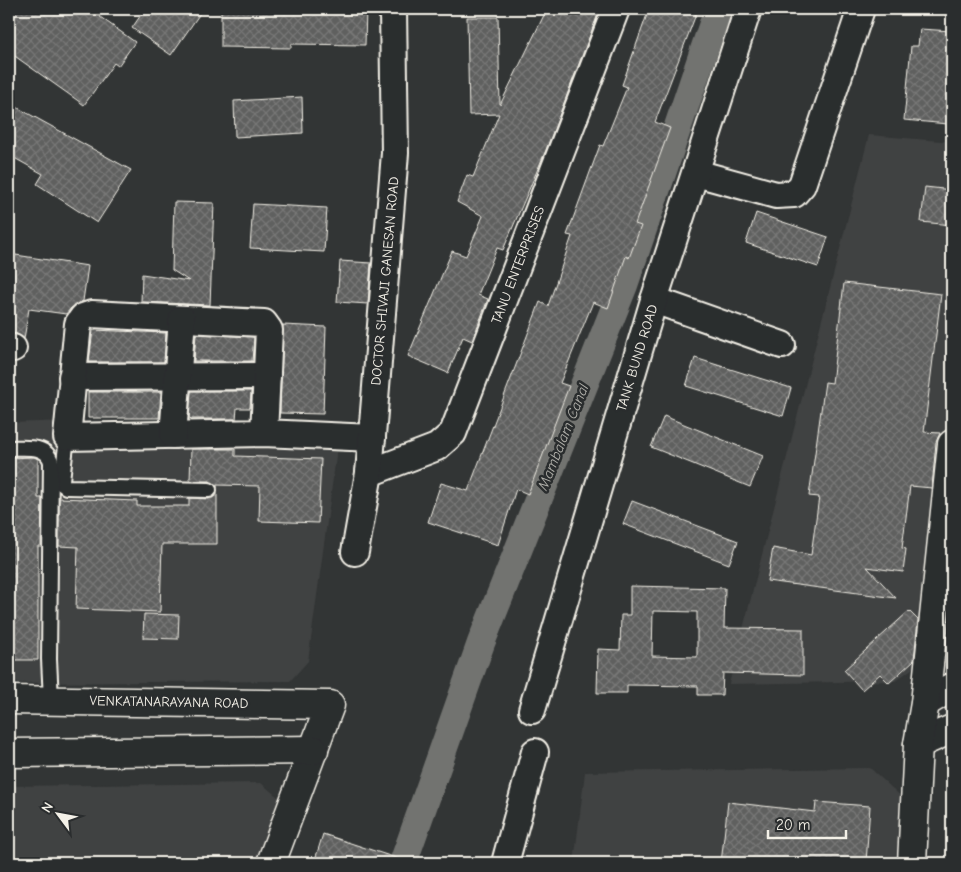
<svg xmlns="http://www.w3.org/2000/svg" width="961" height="872" viewBox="0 0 961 872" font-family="'Comic Neue',sans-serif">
	<defs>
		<pattern id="building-cross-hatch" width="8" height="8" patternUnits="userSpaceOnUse" patternTransform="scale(1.25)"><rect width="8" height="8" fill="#5f605f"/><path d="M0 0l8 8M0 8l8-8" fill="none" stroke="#777776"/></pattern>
	</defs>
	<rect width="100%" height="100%" fill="#323535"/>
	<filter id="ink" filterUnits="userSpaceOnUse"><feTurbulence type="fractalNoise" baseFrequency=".02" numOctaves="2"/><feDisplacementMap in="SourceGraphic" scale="10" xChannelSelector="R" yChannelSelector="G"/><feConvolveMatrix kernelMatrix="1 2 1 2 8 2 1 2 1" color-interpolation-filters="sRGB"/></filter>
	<g filter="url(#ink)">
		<g fill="#404242">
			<path d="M869,135L952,142V420L929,639L916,666L895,681L729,684Z"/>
			<path d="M67,421L340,427L308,661L290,681L9,683V423Z"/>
			<path d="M870,768L905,800L903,863H574L585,772Z"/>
			<path d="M261,783L284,802L263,863H9V786Z"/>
		</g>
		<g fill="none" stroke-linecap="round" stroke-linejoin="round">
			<path stroke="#727370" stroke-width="28" d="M403,863L481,643L624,285L718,9"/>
		</g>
		<g fill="url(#building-cross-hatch)" stroke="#f4f1e8" fill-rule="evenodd">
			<path d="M9,9H89L135,42L118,66L114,63L84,105L9,52Z"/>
			<path d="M145,9H203L171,55L132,28Z"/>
			<path d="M221,9H366L365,45L291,44V48L221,47Z"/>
			<path d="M547,9H600L546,150L503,250L497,248L478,295L488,299L472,341L463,337L448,373L408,356L452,251L466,256L483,216L457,202L467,175L473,177L499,114L469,115L467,17H498L500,105Z"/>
			<path d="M649,9H698L655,122L670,128L635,224L641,226L629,258L626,256L608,308L593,302L560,383L569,386L528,494L516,489L498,545L428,522L441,483L468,491L540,302L548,306L572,236L567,235L600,145L603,146L627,87L622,85Z"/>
			<path d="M920,29L952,31V83L948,124L904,120L911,46H918Z"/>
			<path d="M302,97L303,133L235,137L234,101Z"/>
			<path d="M9,103L131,170L97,223L37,184L43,174L9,155Z"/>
			<path d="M925,187L952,190V225L921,222Z"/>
			<path d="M174,202L214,203L210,305L141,302L142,274L189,281L172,270Z"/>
			<path d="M253,204L327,208L324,252L250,248Z"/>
			<path d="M756,213L828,237L818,267L746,243Z"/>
			<path d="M9,254L88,266L83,301L71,308L66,314L29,309L24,339L17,334L9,332Z"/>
			<path d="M340,261L371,263L368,304L337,302Z"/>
			<path d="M844,283L941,294L924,432L940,433L936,442L932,488L910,486L902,548L906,549L903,572L867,567L896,598L767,581L773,548L811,555L819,497L809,496L825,382L832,383Z"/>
			<path d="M283,325L326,327L323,414L280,413Z"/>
			<path d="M93,330L166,333L164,362H89Z"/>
			<path d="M196,334L254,337L252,361H194Z"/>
			<path d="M695,358L791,388L783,416L686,386Z"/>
			<path d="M191,391H251L250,408H237L236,419H192L189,418Z"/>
			<path d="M88,392H161L159,418H88Z"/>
			<path d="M664,416L763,456L750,487L651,447Z"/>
			<path d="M191,449H235V456L321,459L318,523L259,521L260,486L217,485V488L210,481H190Z"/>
			<path d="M34,457L38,459V498H42L41,546H38V660H9V458Z"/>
			<path d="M217,492V544H162L160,612L76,609L78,547L59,546V498L137,501V506H189V498L209,499Z"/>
			<path d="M632,501L738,541L729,564L623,524Z"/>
			<path d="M630,586L725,588L724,628L803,629V675L723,673L722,695H698V686L627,685V693H597L598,649L620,650L621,615H630ZM653,611L697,612V657L652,656Z"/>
			<path d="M909,611L918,620L914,660L889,683L880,674L862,690L844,670Z"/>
			<path d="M144,614L179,615L178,639L143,638Z"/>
			<path d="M728,802L815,812L816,802L870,806L866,863H721Z"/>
			<path d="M323,834L399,859V863H314Z"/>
		</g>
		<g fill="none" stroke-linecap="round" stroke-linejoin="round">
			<g stroke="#f4f1e8" stroke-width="18">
				<g id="lane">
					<path d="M67,437L62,480V484L66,487L209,490"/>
					<path d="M9,448C24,448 47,444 51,462L49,659L51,700"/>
				</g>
			</g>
			<g stroke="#f4f1e8" stroke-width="30">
				<g id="street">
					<path d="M696,173L776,195L794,194L802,185L861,9"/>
					<path d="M654,300L782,345"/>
					<path d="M9,347L13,348"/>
					<path d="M72,377L267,376"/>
					<path d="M264,433L269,330L264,323L92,314L83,317L78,324L67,437L264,433L372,438"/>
					<path d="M173,435L182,319"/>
					<path d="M369,473L437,447L453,433L616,9"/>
					<path d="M355,552L369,473L395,153L393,9"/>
					<path d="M532,710L654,300L748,9"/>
					<path d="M505,863L535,752"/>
				</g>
			</g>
			<g stroke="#f4f1e8" stroke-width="31">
				<g id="secondary">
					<path d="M9,700L330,705L271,863"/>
					<path d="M925,703L952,687"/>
					<path d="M918,744L952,729"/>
					<path d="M9,753L314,750"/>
				</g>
			</g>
			<g stroke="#f4f1e8" stroke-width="31">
				<path id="primary" d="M912,863L918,744L925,703L952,444"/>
			</g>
			<use href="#lane" stroke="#2a2d2e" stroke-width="14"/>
			<use href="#street" stroke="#2a2d2e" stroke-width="26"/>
			<use href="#secondary" stroke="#2a2d2e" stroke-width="28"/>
			<use href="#primary" stroke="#2a2d2e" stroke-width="28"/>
		</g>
	</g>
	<g text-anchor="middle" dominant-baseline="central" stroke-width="5" stroke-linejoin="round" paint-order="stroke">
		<g font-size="14" fill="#f4f1e8" stroke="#2a2d2e">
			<text transform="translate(518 265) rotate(-69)">TANU ENTERPRISES</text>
			<text transform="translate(385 281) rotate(-85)">DOCTOR SHIVAJI GANESAN ROAD</text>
			<text transform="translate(637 358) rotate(-73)">TANK BUND ROAD</text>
			<text transform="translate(169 702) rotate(1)">VENKATANARAYANA ROAD</text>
		</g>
		<g font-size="15" font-style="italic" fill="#b3b2ac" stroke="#2a2d2e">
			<text transform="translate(563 437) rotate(-68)">Mambalam Canal</text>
		</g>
	</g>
	<rect width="961" height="872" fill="none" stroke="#2a2d2e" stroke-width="30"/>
	<rect x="15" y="15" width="931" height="842" fill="none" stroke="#f4f1e8" stroke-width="2" filter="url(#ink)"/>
	<g transform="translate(58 814) rotate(302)" stroke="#2a2d2e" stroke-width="4" paint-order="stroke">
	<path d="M0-4L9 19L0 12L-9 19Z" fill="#f4f1e8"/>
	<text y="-8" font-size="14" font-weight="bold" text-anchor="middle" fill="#f4f1e8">N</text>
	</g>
	<path d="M768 830v8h78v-8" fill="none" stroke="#f4f1e8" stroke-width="2.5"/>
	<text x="776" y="830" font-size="15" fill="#f4f1e8" stroke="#2a2d2e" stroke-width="4" paint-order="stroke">20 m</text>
</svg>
